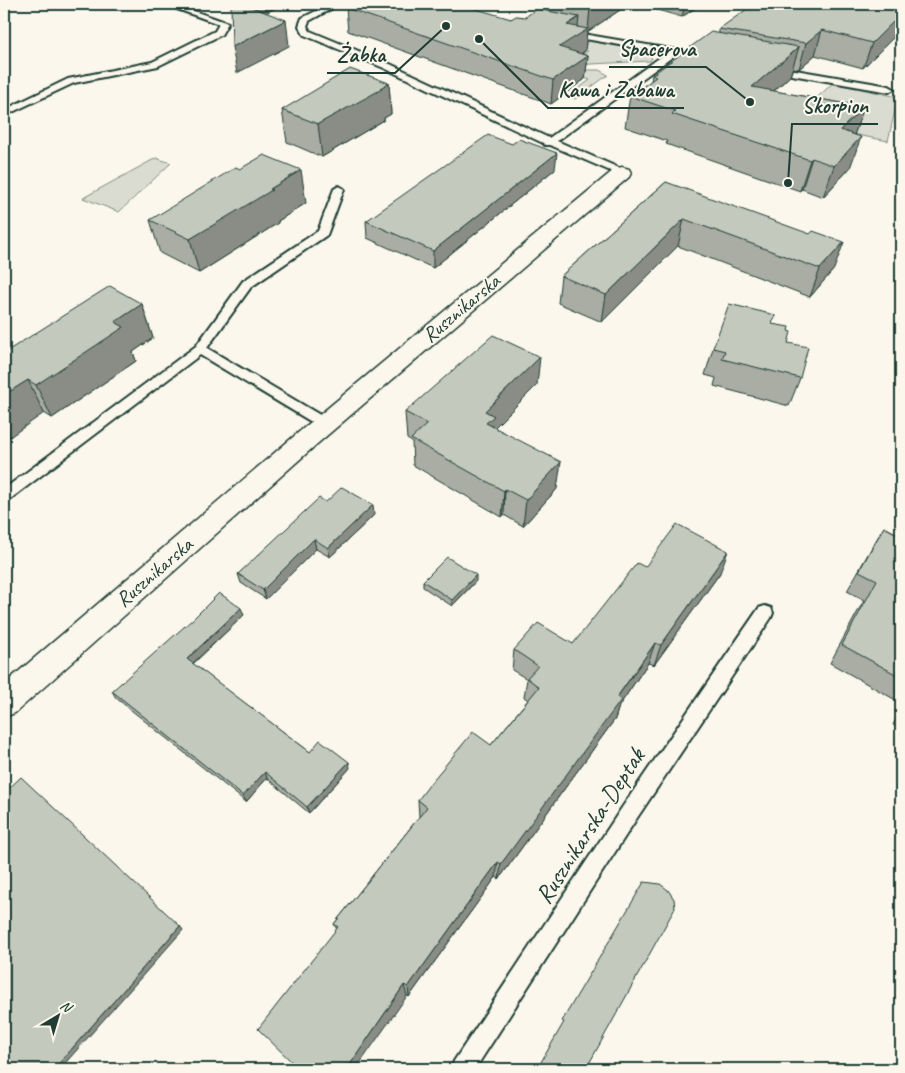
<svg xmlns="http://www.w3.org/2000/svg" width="905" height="1073" viewBox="0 0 905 1073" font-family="Caveat,sans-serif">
	<rect width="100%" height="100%" fill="#fbf7ec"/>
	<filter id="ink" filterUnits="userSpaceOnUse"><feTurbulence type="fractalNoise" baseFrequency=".02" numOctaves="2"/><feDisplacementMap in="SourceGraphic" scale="10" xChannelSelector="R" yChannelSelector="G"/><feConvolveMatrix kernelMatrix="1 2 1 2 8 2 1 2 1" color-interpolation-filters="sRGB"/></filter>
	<g filter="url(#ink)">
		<g fill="#dbdcd1" stroke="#7d8c82">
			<path d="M573,37L645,50L652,58L650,61L572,65L569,63L588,51L566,47Z"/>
			<path d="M576,70H599L608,75L575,99L568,96L590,80L574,74Z"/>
			<path d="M833,83L898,97L888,141L790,122Z"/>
			<path d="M156,158L171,163L119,212L83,198Z"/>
		</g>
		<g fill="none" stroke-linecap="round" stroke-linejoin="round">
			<g stroke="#1f3d34" stroke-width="4">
				<g id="service">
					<path d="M163,4H174L228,23L221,35L158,66L74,83L4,116V110L68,79L152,62L215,31L219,24Z"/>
					<path d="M330,4H340L309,21L307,26L310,31L390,64L549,138L666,53L568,36L564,33L565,31L700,54L704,57L700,60L675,55L557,141L626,171V175L622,176L550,145H545L543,143L384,68L304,35L299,26L302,18Z"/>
					<path d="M772,66L889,86L894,89L889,92L769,71V67Z"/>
					<path d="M339,186L344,189L327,235L251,287L207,348L330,421L332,424L330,427H320L200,355L9,500L4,501V489L196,346L243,281L318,231L334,189Z"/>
					<path d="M765,606L771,608L773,613L771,618L637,818L475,1069H451L454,1061L623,806L759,608Z"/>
				</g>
			</g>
			<g stroke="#1f3d34" stroke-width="3">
				<path id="minor" d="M622,167L629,169L631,173L629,177L317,444L15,713L4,717V684L299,432L615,169Z"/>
			</g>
			<use href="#service" fill="#fbf7ec" fill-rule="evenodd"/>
			<use href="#minor" fill="#fbf7ec" fill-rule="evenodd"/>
		</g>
		<g fill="#a9ada3" stroke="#1f3d34">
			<path d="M547,4H629L587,32L585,51L582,54L588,56L585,79L551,104L348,31L346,8L511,19L525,17L547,11Z"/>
			<path d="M636,4H701L682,17Z"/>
			<path d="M901,4V30L863,68L815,55L799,69L793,68L790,76L774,91L864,107L854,135L850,168L823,197L802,189L800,191L666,144L667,141L625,127L630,96L651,81L652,75L719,33V29Z"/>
			<path d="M389,83L391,114L384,118V120L322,157L287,142L282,110Z"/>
			<path d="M555,169L433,268L367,238L366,221Z"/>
			<path d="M666,182L834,269L810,297L678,246L602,322L558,303L561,276Z"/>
			<path d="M306,203L278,221V223L199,273L160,253L150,220Z"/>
			<path d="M142,304L153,338L133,352L136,361L52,418L44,413L4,353Z"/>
			<path d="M772,324L788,331V343L800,378L789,406L714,386L716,378L705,375L713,348Z"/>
			<path d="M537,385L495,427L557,489L523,526L504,515L502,517L413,465L412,442L407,439L405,412Z"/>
			<path d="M901,447V461L895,458Z"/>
			<path d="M326,502L374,515L330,557L316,549L266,599L241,583L238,574Z"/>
			<path d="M901,525V703L830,663L864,600L847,591L872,547L884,527L896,533Z"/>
			<path d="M645,567L720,573L654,665L648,663L619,706L615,719L499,879L496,877L409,997L407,996L336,928L334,924L419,817L418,800L491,745L528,700L524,697L527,679L512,670L514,650L573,644Z"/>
			<path d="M423,581H476L452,606L423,587Z"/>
			<path d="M244,615L193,664L310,752L350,768L309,813L267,778L246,802L116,698L112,691Z"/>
			<path d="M901,708V730L893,725Z"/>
		</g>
		<g fill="#898d85" stroke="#1f3d34">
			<path d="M235,4H284L239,26Z"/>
			<path d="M596,4H629L587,32L585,51L557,70L559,47L567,25L579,17L577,35L588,29L590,8Z"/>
			<path d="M685,4H701L682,17Z"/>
			<path d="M901,14V30L863,68L872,43Z"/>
			<path d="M286,20L289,46L237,73L232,47Z"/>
			<path d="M822,30L815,55L799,69L806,43Z"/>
			<path d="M799,47L790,76L745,117L752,87Z"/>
			<path d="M588,56L585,79L551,104L553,80Z"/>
			<path d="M389,83L391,114L384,118V120L322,157L318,124Z"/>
			<path d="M864,107L853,138L840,130Z"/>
			<path d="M861,137L850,168L823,197L834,166Z"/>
			<path d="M557,153L555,169L433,268V251Z"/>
			<path d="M812,158L802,189L800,191L810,160Z"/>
			<path d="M301,170L306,203L278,221V223L199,273L190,239Z"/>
			<path d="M684,219L678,246L602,322L606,295Z"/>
			<path d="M844,242L834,269L810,297L820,269Z"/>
			<path d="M142,304L153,338L133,352L136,361L52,418L36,385L115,322Z"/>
			<path d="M540,357L537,385L484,438L485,411Z"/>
			<path d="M28,380L44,413L4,441V395Z"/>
			<path d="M561,462L557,489L523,526L526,500Z"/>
			<path d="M505,489L504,515L502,517L504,491Z"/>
			<path d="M373,505L374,515L330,557L328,548Z"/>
			<path d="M314,539L316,549L266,599L263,590Z"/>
			<path d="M728,551L720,573L654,665L661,645Z"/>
			<path d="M476,575V581L452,606V600Z"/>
			<path d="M241,608L244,615L190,666L187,659Z"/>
			<path d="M655,643L648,663L619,706L615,719L499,879L501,864Z"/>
			<path d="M349,762L350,768L309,813L307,807Z"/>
			<path d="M265,772L267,778L246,802L243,796Z"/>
			<path d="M498,862L496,877L409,997L408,987Z"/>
			<path d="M180,926L183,930L60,1069H54Z"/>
			<path d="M404,985L407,996L356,1069H347Z"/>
		</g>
		<g fill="#c4c9be" stroke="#1f3d34">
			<path d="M231,4H243L286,20L232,47Z"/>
			<path d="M355,4H459L511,19L516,16L525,17L537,9L579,17L567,25L588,29L559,47L588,56L553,80L346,8Z"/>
			<path d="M565,4H596L590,8Z"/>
			<path d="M754,4H901V14L872,43L822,30L806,43L719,29Z"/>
			<path d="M711,32L799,47L752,87L864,107L840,130L861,137L834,166L812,158L810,160L672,114L675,111L630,96L656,77L652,75Z"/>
			<path d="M350,69L389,83L380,88L382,89L318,124L282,110Z"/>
			<path d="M488,135L512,144L519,139L557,153L433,251L366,221Z"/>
			<path d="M264,155L301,170L270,189L272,190L190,239L150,220L236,167L240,169Z"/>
			<path d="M666,182L810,234L813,231L844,242L820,269L684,219L606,295L561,276Z"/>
			<path d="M110,286L142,304L115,322L124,327L36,385L28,380L4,395V353Z"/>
			<path d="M729,304L775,315L772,324L789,327L788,331L791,332L788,343L808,347L800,378L722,359L725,351L713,348Z"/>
			<path d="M493,335L540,357L485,411L494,416L486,423L561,462L526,500L505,489L504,491L411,439L427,424L405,412Z"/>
			<path d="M342,487L373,505L328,548L314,539L263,590L238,574L319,498L326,502Z"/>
			<path d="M677,524L728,551L661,645L655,643L617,697L621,700L501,864L498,862L408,987L404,985L347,1069H299L258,1029L338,927L334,924L427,807L418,800L433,780L473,732L491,745L539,687L527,678L538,666L514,650L538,623L573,644L637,563L645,567Z"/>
			<path d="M901,526V677L842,645L877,580L859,571L884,527L897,534Z"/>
			<path d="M447,557L476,575L452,600L423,581Z"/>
			<path d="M219,593L241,608L187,659L310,752L320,740L349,762L307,807L265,772L243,796L112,691L194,618Z"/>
			<path d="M21,777L180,926L54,1069H4V793Z"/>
			<path d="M644,882L660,884L668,890L674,899L675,908L586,1069H537L564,1022L562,1021Z"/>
		</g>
	</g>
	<g text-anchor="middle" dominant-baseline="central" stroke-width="4" stroke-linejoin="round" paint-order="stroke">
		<g font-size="21" fill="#1f3d34" stroke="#fbf7ec">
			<text transform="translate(461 308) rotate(-40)">Rusznikarska</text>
			<text transform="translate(154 572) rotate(-41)">Rusznikarska</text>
		</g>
		<g font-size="25" fill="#1f3d34" stroke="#fbf7ec">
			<text transform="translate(590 826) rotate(-57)">Rusznikarska-Deptak</text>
		</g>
	</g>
	<path fill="none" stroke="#1f3d34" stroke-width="2" d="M750 102L706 67H609M446 26L395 73H327M479 39L548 108H684M788 183L792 124H878"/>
	<g fill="#1f3d34" stroke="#fbf7ec" stroke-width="2">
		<circle cx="750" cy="102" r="5"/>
		<circle cx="446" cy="26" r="5"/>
		<circle cx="479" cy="39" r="5"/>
		<circle cx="788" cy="183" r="5"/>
	</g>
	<g font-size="22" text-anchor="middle" font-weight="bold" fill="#1f3d34" stroke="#fbf7ec" stroke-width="4" stroke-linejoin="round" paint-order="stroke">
		<text x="657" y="56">Spacerova</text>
		<text x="361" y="62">Żabka</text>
		<text x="616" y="97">Kawa i Zabawa</text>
		<text x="835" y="113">Skorpion</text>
	</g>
	<rect width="905" height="1073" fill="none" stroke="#fbf7ec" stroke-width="20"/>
	<rect x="10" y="10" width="885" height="1053" fill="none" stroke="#1f3d34" stroke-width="2" filter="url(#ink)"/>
	<g transform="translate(58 1016) rotate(38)" stroke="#fbf7ec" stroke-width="4" paint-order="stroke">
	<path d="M0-4L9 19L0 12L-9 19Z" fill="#1f3d34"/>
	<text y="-8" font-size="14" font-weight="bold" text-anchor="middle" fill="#1f3d34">N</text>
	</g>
</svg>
